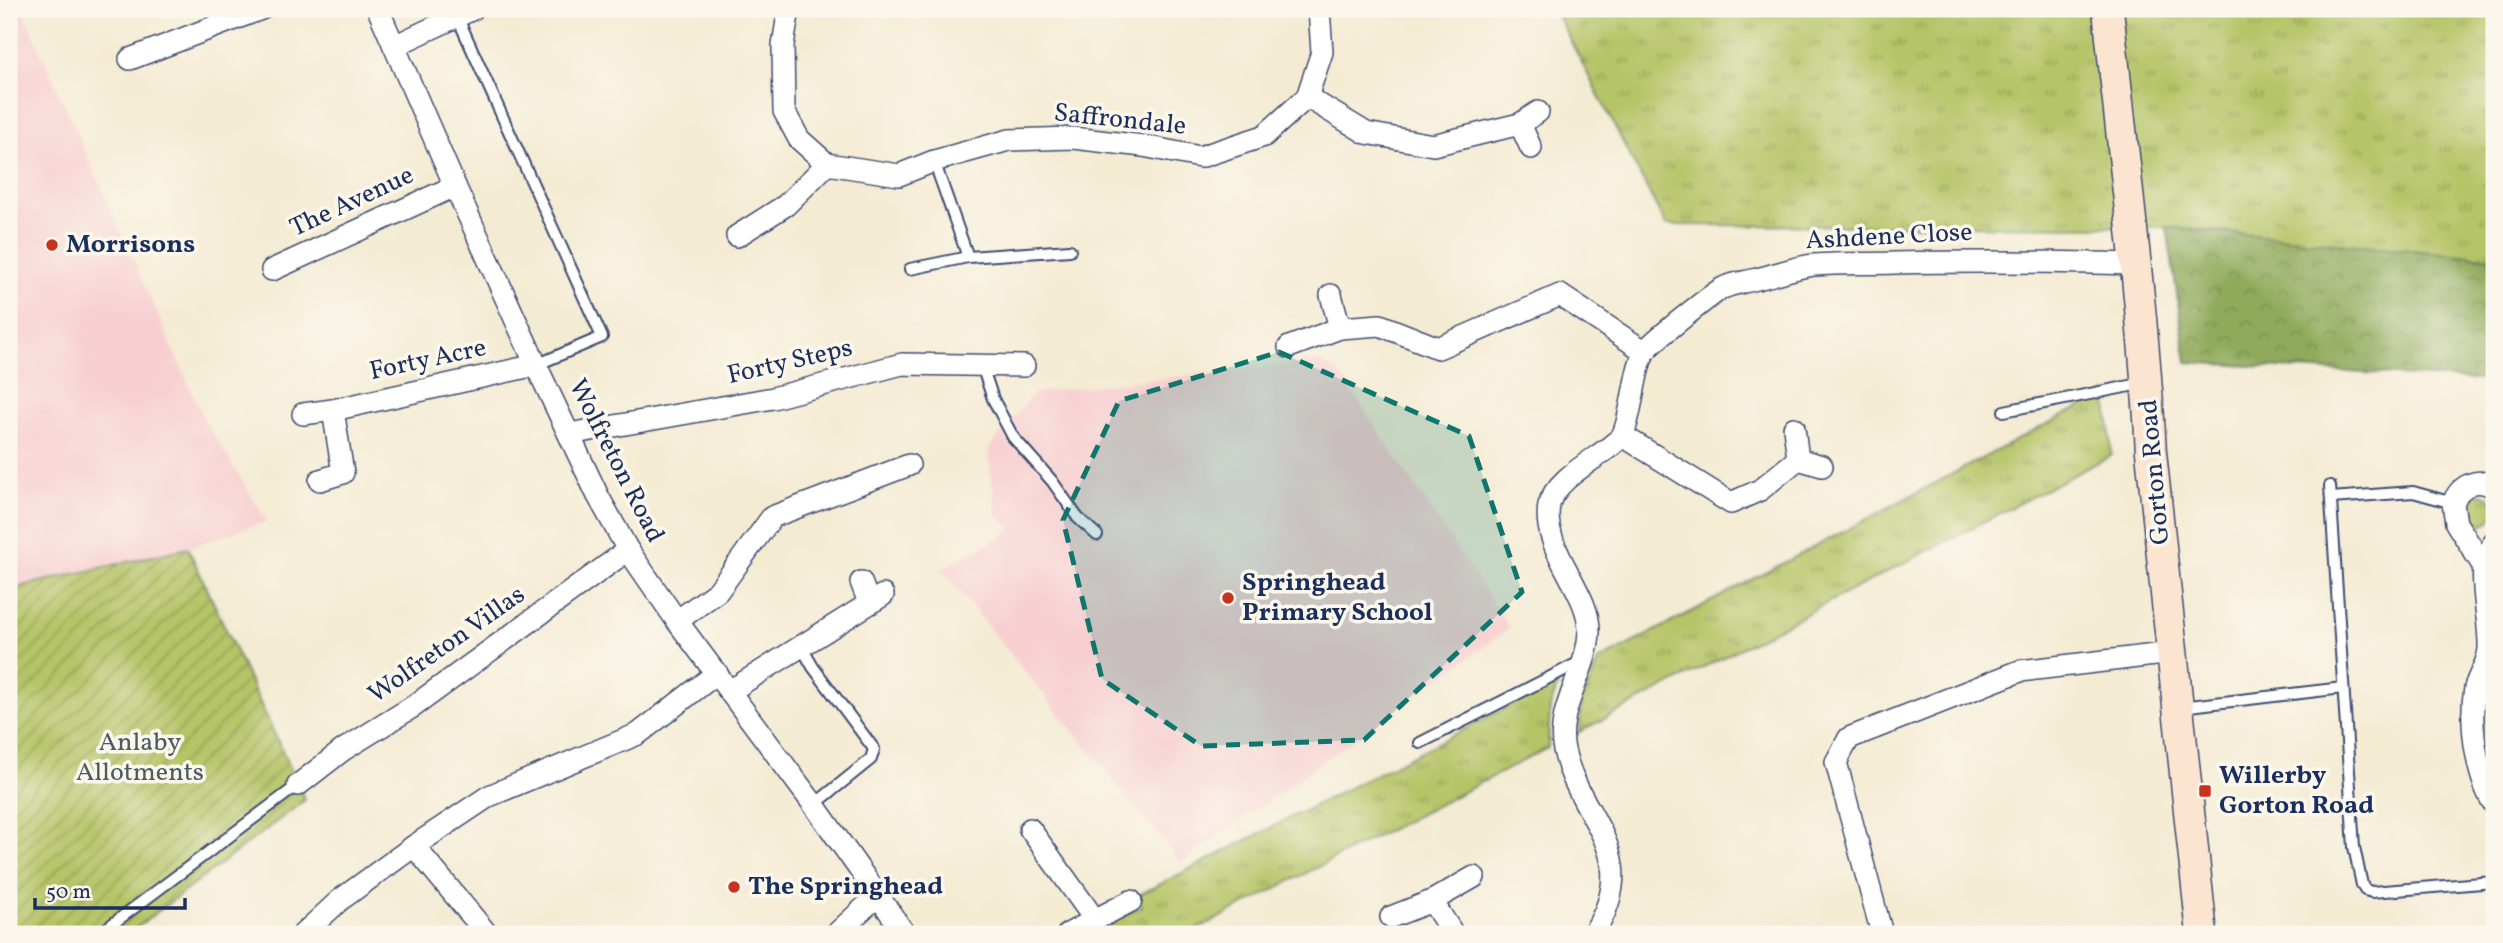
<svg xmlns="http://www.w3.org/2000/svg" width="2503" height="943" viewBox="0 0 2503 943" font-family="Vollkorn,serif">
	<defs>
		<pattern id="grass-tufts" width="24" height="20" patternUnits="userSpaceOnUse" patternTransform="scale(1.75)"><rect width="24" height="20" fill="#b5c466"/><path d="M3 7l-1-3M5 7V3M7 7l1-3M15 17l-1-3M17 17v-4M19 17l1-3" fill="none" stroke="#92a057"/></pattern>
		<pattern id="forest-crowns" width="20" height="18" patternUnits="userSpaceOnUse" patternTransform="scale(1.75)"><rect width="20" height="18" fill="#90aa5b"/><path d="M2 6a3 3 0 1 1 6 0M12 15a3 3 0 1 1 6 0" fill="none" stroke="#758b4e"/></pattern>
		<pattern id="garden-furrows" width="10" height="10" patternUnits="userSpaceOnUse" patternTransform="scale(1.75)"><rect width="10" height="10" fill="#b5c466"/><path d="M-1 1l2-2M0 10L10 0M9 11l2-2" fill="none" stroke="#92a057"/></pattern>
	</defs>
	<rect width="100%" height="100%" fill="#fbf7ec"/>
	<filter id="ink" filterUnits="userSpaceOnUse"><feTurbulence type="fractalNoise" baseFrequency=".0143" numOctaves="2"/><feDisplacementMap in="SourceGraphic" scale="14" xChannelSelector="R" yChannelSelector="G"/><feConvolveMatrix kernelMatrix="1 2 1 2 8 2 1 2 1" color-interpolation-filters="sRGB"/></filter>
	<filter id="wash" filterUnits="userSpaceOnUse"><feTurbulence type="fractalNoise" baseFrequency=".00686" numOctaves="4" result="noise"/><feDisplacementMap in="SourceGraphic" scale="28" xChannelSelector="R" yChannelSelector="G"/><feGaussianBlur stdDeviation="1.57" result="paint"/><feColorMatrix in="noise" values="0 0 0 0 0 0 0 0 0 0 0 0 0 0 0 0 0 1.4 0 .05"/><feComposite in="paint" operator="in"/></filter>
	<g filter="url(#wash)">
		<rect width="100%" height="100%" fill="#f4ebd3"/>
		<g fill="#f7cfd0">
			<path d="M9,9H22L204,419L267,521L188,548L9,589Z"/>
			<path d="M1316,361L1338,371L1510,628L1181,863L941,569L1004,535L1011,527L997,516L988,451L998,437L1034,393Z"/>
		</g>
		<g fill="url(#grass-tufts)" stroke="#687a62" stroke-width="2">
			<path d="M1554,9H2494V258L2167,227L1666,225Z"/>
			<path d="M2106,393L2112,455L1579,732L1582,702L1598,661Z"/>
			<circle cx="2479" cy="509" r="16"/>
			<path d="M1559,681L1550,707L1548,748L1188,934H1087L1142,906L1137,896Z"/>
			<path d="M2491,682H2494V781L2492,780C2488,759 2472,696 2491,682Z"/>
		</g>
		<path fill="url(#forest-crowns)" stroke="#566c5c" stroke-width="2" d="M2167,227L2494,258V381L2187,362Z"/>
		<path fill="url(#garden-furrows)" stroke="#687a62" stroke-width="2" d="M188,548L305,800L128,934H9V589Z"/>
	</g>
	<g filter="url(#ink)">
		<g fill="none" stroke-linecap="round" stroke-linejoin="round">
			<g stroke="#3c4b70" stroke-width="14">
				<g id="service">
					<path d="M456,14L602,337L536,365"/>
					<path d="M934,161L968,257"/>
					<path d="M910,269L968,257L1070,250"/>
					<path d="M982,366L993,399L1013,437L1052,481L1078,518L1097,535"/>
					<path d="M2004,411L2145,383"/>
					<path d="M2330,486L2354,847L2362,885L2365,890L2372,892L2494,882"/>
					<path d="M2331,498L2413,492L2453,503"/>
					<path d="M801,646L813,667L874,749L871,759L814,805"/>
					<path d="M2181,707L2343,688"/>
					<path d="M1420,743L1582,661"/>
					<path d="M99,934L298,785"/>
					<path d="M467,934L479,925"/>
				</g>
			</g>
			<g stroke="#3c4b70" stroke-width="24">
				<g id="minor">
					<path d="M378,9L455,186L536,365L598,496L628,550L677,621L814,805L905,934"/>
					<path d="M789,9L783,45L784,111L799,139L827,164L899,175L934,161L1009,140L1073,138L1143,146L1200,157L1264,136L1307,97L1322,52L1319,9"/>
					<path d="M394,46L473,9"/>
					<path d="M130,59L261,9"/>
					<path d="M1307,97L1366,133L1433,145L1520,124L1538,112"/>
					<path d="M1520,124L1531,148"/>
					<path d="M737,236L786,205L827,164"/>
					<path d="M272,270L455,186"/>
					<path d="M1331,295L1340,328"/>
					<path d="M1289,347L1340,328L1380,325L1438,348L1560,295L1644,351"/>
					<path d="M303,414L333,410L536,365"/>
					<path d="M1794,428L1798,459L1822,466"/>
					<path d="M569,434L773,398L902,364L1024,366"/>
					<path d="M1623,436L1731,503L1760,490L1798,459"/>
					<path d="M320,480L343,473L333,410"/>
					<path d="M2494,542C2491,549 2485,559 2484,567C2481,589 2490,624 2489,648C2489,663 2478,674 2475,688C2469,721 2476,776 2494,804"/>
					<path d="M2484,567L2456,523L2453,503C2460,485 2478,476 2494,488"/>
					<path d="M861,582L869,603"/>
					<path d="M677,621L718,591L772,517L909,465"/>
					<path d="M730,691L883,595"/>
					<path d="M298,785L343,750L414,706L628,550"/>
					<path d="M1030,829L1095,920"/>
					<path d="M414,846L487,934"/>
					<path d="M1432,901L1453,934"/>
					<path d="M1391,917L1432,901L1474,877"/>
					<path d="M303,934L340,900L414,846L489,796L638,734L717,673"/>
					<path d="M836,934L877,896"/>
					<path d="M1068,934L1131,901"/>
					<path d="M1593,934C1645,852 1580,822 1564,750C1555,708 1588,672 1589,631C1590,591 1541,550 1549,505C1554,481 1592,461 1611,446C1615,442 1621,439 1623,434C1632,416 1635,363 1646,350C1653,341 1714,292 1723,288C1733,283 1746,282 1757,279C1775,275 1795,267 1814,265C1841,263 1868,264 1895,263C1975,261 2055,262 2135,264"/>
					<path d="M1882,934L1836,762L1849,738L2020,671L2172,653"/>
				</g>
			</g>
			<g stroke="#3c4b70" stroke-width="33">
				<path id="secondary" d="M2108,9C2123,156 2143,304 2151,452L2202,934"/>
			</g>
			<use href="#service" stroke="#fff" stroke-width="10"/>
			<use href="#minor" stroke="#fff" stroke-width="21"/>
			<use href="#secondary" stroke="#fce5d0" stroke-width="30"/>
		</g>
	</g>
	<path fill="#0f766e" fill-opacity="0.2" stroke="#0f766e" stroke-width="5" stroke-dasharray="14 9" stroke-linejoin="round" d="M1279,352L1469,436L1522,592L1364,740L1201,746L1102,679L1063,520L1119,401Z"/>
	<g fill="#c8321e" stroke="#fbf7ec" stroke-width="2.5">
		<circle cx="52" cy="245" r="7"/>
		<circle cx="1228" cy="598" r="7"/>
		<rect x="2198" y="784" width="14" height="14" rx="3.5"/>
		<circle cx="734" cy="887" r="7"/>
	</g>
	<g text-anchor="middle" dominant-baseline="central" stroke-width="7" stroke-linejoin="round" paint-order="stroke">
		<g font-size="26" fill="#1b2f5e" stroke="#fbf7ec">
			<text transform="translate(1120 120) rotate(6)">Saffrondale</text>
			<text transform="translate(352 202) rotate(-25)">The Avenue</text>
			<text transform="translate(1889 237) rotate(-3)">Ashdene Close</text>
			<text transform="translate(428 360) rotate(-12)">Forty Acre</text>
			<text transform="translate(790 362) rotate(-13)">Forty Steps</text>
			<text transform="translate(616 461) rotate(63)">Wolfreton Road</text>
			<text transform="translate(2155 472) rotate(-95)">Gorton Road</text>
			<text transform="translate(447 645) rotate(-35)">Wolfreton Villas</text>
		</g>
		<g font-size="26" font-weight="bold" fill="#1b2f5e" stroke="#fbf7ec" text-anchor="start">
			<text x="66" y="245">Morrisons</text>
			<text x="1242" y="583">Springhead<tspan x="1242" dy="30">Primary School</tspan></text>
			<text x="2219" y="776">Willerby<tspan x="2219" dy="30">Gorton Road</tspan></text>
			<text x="748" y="887">The Springhead</text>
		</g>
		<g font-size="26" fill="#495c60" stroke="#fbf7ec">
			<text x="140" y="743">Anlaby<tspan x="140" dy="30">Allotments</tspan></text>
		</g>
	</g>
	<rect width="2503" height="943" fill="none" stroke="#fbf7ec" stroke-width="35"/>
	<path d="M35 898v10h150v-10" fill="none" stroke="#1b2f5e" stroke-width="3.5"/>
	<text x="46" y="898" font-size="21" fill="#1b2f5e" stroke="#fbf7ec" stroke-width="5" paint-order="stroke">50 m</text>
</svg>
